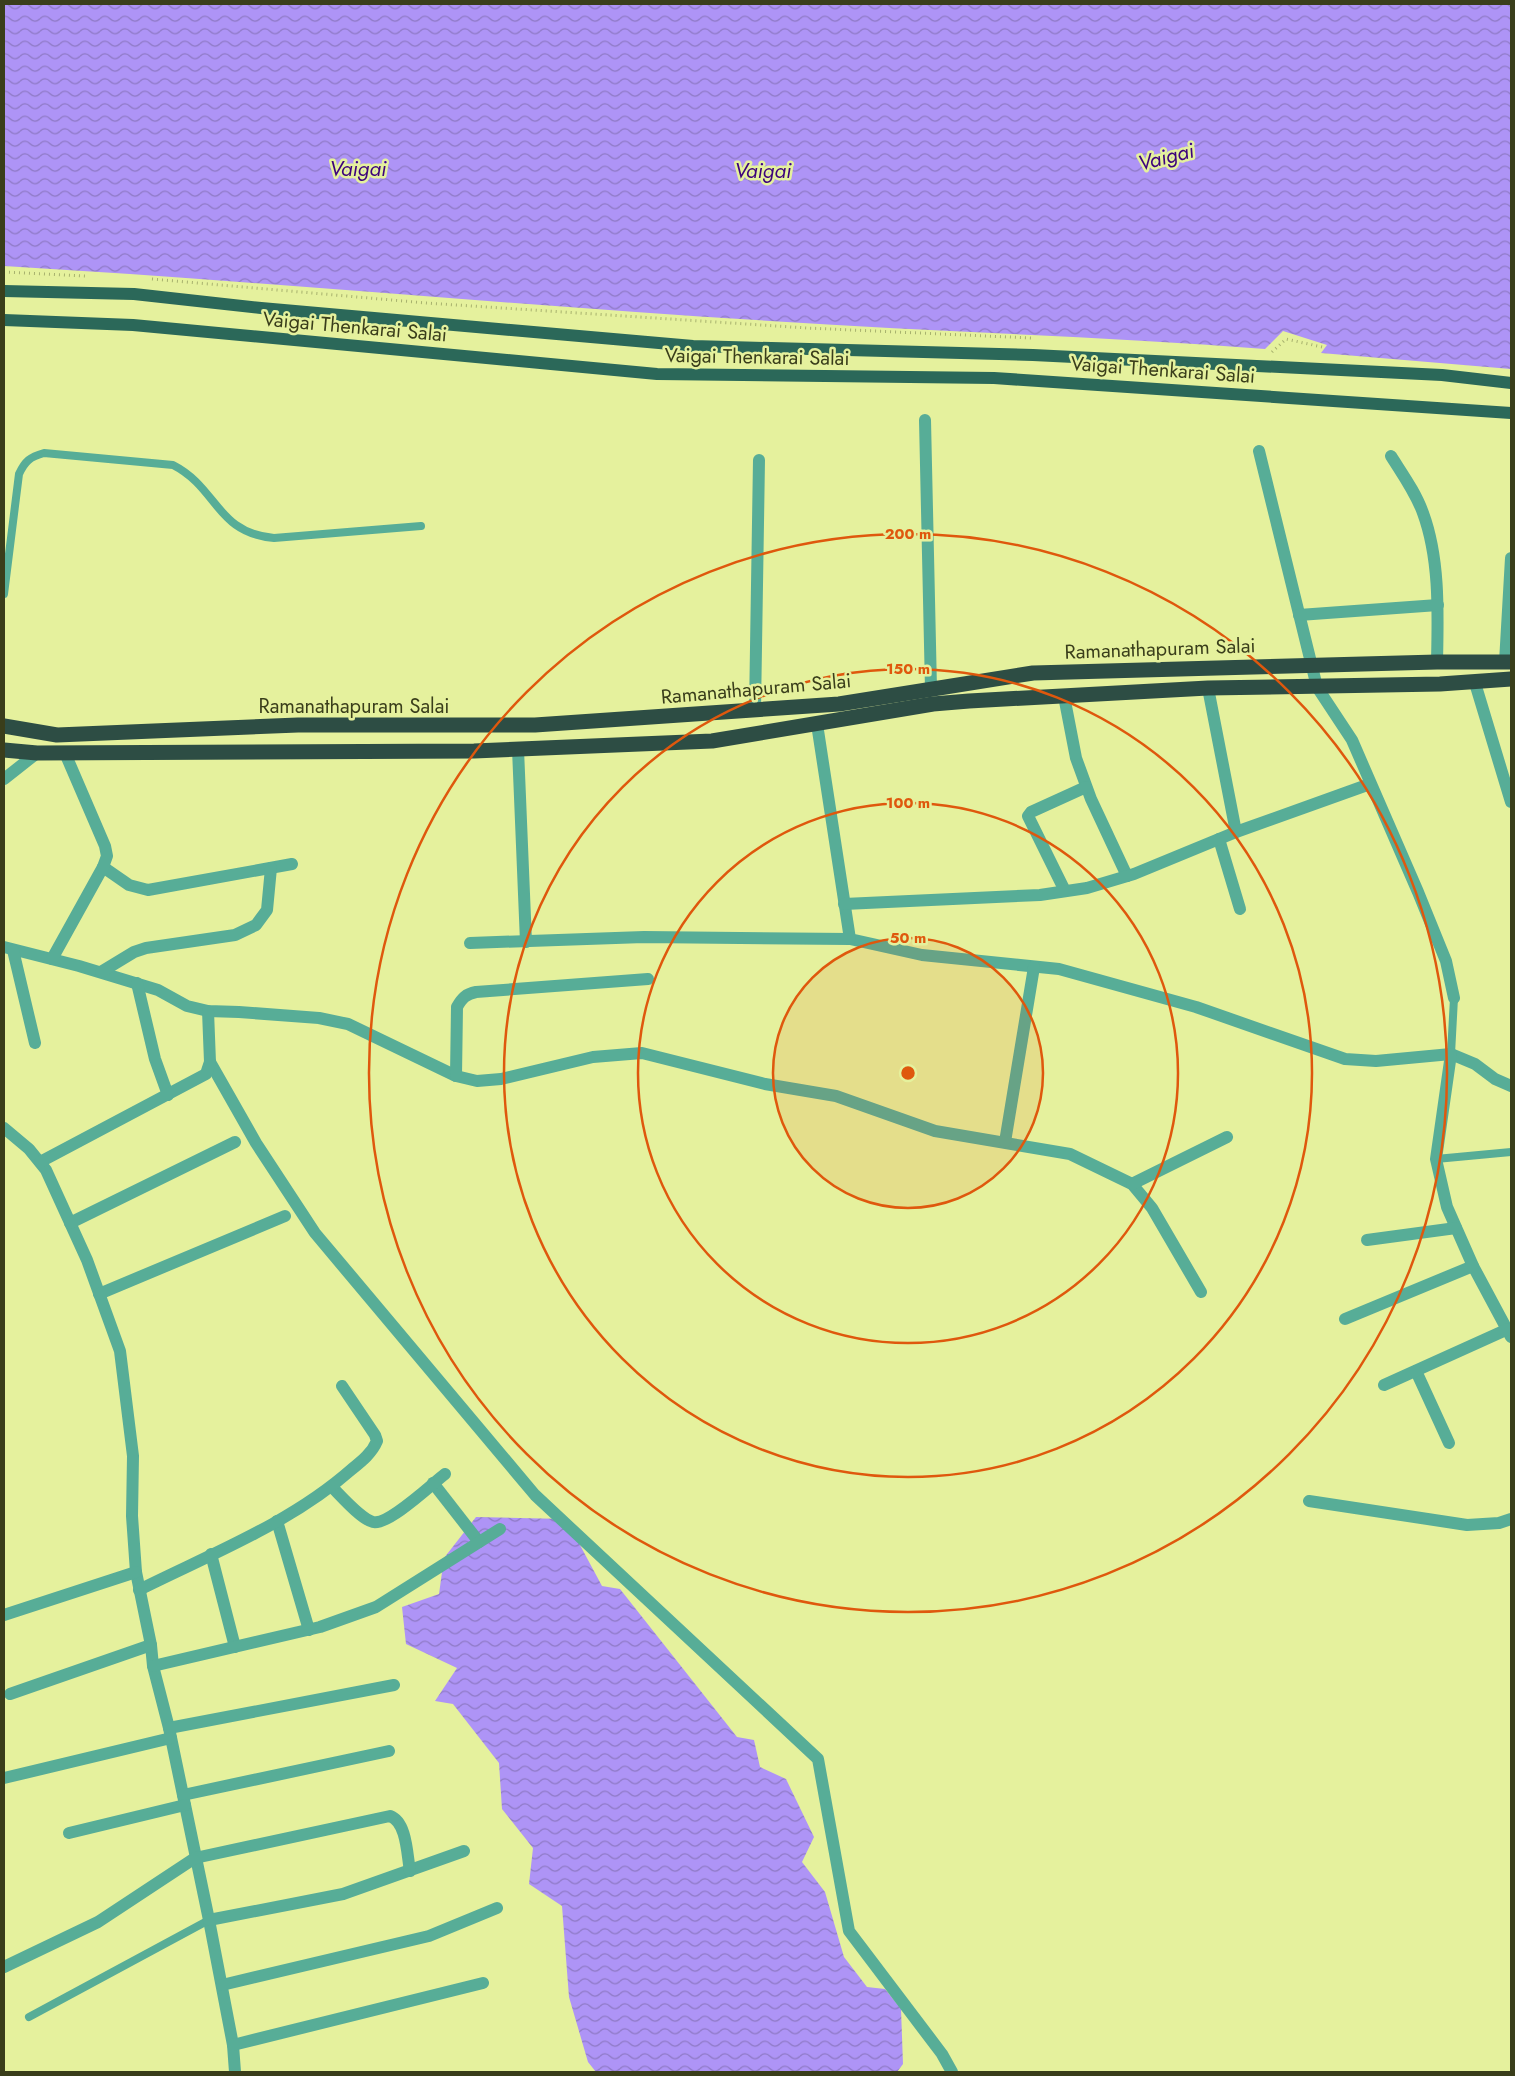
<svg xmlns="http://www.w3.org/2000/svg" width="1515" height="2076" viewBox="0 0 1515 2076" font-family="Jost,sans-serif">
	<defs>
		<pattern id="water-waves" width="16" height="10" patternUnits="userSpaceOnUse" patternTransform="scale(1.25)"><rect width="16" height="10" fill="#ae94f6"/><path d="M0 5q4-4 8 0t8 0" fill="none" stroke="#8f7ac6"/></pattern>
	</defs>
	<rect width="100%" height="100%" fill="#e5f19d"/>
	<g fill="url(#water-waves)">
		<path d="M4,4H1511V369L1321,353L1327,345L1283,331L1265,349C1100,336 935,332 770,321C514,305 259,281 4,266Z"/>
		<path d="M476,1517L566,1519L602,1586L620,1589L737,1737L754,1740L760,1767L786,1779L814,1837L802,1862L825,1892L844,1957L867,1987L885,1989L901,2009L903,2064L897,2072H596L588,2062L569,1997L562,1906L529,1884L533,1848L502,1809L499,1763L453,1704L435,1701L457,1668L406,1644L402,1607L439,1594L444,1558Z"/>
	</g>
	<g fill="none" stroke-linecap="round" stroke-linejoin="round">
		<g stroke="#a7b16e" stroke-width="3" stroke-dasharray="1 4" stroke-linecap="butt">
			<path d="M4,272L86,276"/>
			<path d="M152,279L426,303L807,328L1031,338"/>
			<path d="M1272,352L1286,339L1322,347"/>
		</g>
		<g stroke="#57ad97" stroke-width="8">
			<path d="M4,594L19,474C25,461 30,457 44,453L173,465C218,488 216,533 274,538L421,526"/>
			<path d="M1451,1054L1454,998"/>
			<path d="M1436,1159L1511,1152"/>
			<path d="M29,2017L209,1920"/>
		</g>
		<g stroke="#57ad97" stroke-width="12">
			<path d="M925,420L931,689"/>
			<path d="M1259,451L1317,687L1352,740L1418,892L1446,961L1454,998"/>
			<path d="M1391,456C1403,475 1416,493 1423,513C1440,559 1438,614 1437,662"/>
			<path d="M1299,615L1438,605"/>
			<path d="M1505,662L1511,558"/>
			<path d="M1475,683L1511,802"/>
			<path d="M1208,688L1236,832"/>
			<path d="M1064,696L1076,758L1091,799L1127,876"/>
			<path d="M755,710L759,460"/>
			<path d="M817,724L850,939L922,955L1059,969L1196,1007L1345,1059L1376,1061L1451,1054L1475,1064L1495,1079L1511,1086"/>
			<path d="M518,749L526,942"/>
			<path d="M4,779L37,753"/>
			<path d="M1219,839L1240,909"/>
			<path d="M103,867L129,885L148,890L292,864"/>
			<path d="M1065,891L1028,816L1031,812L1086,787"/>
			<path d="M844,904L1040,895L1087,888L1134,874L1236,832L1370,784"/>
			<path d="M470,943L644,937L850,939"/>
			<path d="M4,947L79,966L158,990L187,1006L208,1011L239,1012L319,1018L348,1024L456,1076L477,1081L501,1079L593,1057L642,1053L765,1084L836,1096L935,1131L1070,1154L1132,1184L1152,1208L1201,1292"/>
			<path d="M13,950L35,1043"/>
			<path d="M52,959L103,867L107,856L105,846L65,753"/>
			<path d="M101,972L134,952L146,948L235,935L256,925L267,910L271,868"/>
			<path d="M137,983L155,1059L168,1095"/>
			<path d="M1451,1054L1436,1159L1447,1207L1473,1266L1511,1337"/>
			<path d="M210,1062L256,1143L315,1233L535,1495L818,1759L849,1931L942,2054L952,2072"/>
			<path d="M456,1076L457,1007C462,998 466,994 476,992L648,979"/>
			<path d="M4,1128L29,1149L46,1170L87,1260L120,1351L133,1456L132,1516L136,1572L151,1645L153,1666L169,1728L209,1920L233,2045L235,2072"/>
			<path d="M1005,1142L1034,967"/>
			<path d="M40,1162L206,1074L210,1062L208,1011"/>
			<path d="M1132,1184L1227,1137"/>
			<path d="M70,1223L235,1142"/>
			<path d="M1367,1240L1456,1228"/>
			<path d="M99,1294L285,1216"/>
			<path d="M1345,1319L1473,1266"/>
			<path d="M1416,1371L1449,1443"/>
			<path d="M1384,1385L1508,1329"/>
			<path d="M433,1483L479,1542"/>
			<path d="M332,1487C341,1496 361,1519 373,1522C388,1526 432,1484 445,1474"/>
			<path d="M1309,1501L1467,1525L1499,1523L1511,1519"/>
			<path d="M277,1521L309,1630"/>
			<path d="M211,1554L235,1647"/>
			<path d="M139,1590C211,1554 291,1523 352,1469C362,1461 372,1453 377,1441L375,1435L342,1386"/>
			<path d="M4,1615L136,1572"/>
			<path d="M153,1666L320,1627L376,1607L500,1529"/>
			<path d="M10,1694L151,1645"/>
			<path d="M169,1728L394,1685"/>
			<path d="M4,1778L171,1738"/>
			<path d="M183,1795L389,1751"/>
			<path d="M69,1833L185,1805"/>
			<path d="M209,1920L343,1894L464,1851"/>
			<path d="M4,1967L98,1922L195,1858L390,1816C407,1822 407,1855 410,1871"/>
			<path d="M222,1985L429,1936L497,1908"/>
			<path d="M233,2045L483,1983"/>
		</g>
		<g stroke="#2b6859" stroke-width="12">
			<path d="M4,291L134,294L261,308L693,346L1033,355L1442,375L1511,383"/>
			<path d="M4,320L133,325L657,374L994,378L1511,413"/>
		</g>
		<g stroke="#2d4d44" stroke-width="15">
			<path d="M4,726L57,735L298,725H535L839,704L1033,673L1437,662H1511"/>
			<path d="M4,750L37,753L474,751L712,741L933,704L969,701L1208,688L1440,684L1511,679"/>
		</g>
	</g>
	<circle cx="908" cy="1073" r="135" fill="#df580d" fill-opacity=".12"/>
	<g fill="none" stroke="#df580d" stroke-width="2.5">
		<circle cx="908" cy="1073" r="135"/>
		<circle cx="908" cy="1073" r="270"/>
		<circle cx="908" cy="1073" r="404"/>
		<circle cx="908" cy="1073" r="539"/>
	</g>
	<g text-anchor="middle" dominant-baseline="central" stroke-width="5" stroke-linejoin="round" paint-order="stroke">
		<g font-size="20" fill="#3a3e1b" stroke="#e5f19d">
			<text transform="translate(355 327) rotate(5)">Vaigai Thenkarai Salai</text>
			<text transform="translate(757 357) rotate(1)">Vaigai Thenkarai Salai</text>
			<text transform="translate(1163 370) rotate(4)">Vaigai Thenkarai Salai</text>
			<text transform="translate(1160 649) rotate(-2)">Ramanathapuram Salai</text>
			<text transform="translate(756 689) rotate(-5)">Ramanathapuram Salai</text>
			<text x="354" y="706">Ramanathapuram Salai</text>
		</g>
		<g font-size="21" font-style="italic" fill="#3c027c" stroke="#e5f19d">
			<text transform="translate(1166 157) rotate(-14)">Vaigai</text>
			<text x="358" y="169">Vaigai</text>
			<text x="763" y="171">Vaigai</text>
		</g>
	</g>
	<circle cx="908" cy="1073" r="8" fill="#df580d" stroke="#e5f19d" stroke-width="2.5"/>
	<g font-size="15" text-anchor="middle" font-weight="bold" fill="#df580d" stroke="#e5f19d" stroke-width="5" stroke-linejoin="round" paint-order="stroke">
		<text x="908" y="539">200 m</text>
		<text x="908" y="674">150 m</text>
		<text x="908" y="808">100 m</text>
		<text x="908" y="943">50 m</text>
	</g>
	<rect width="1515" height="2076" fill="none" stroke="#3a3e1b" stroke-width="10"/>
</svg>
